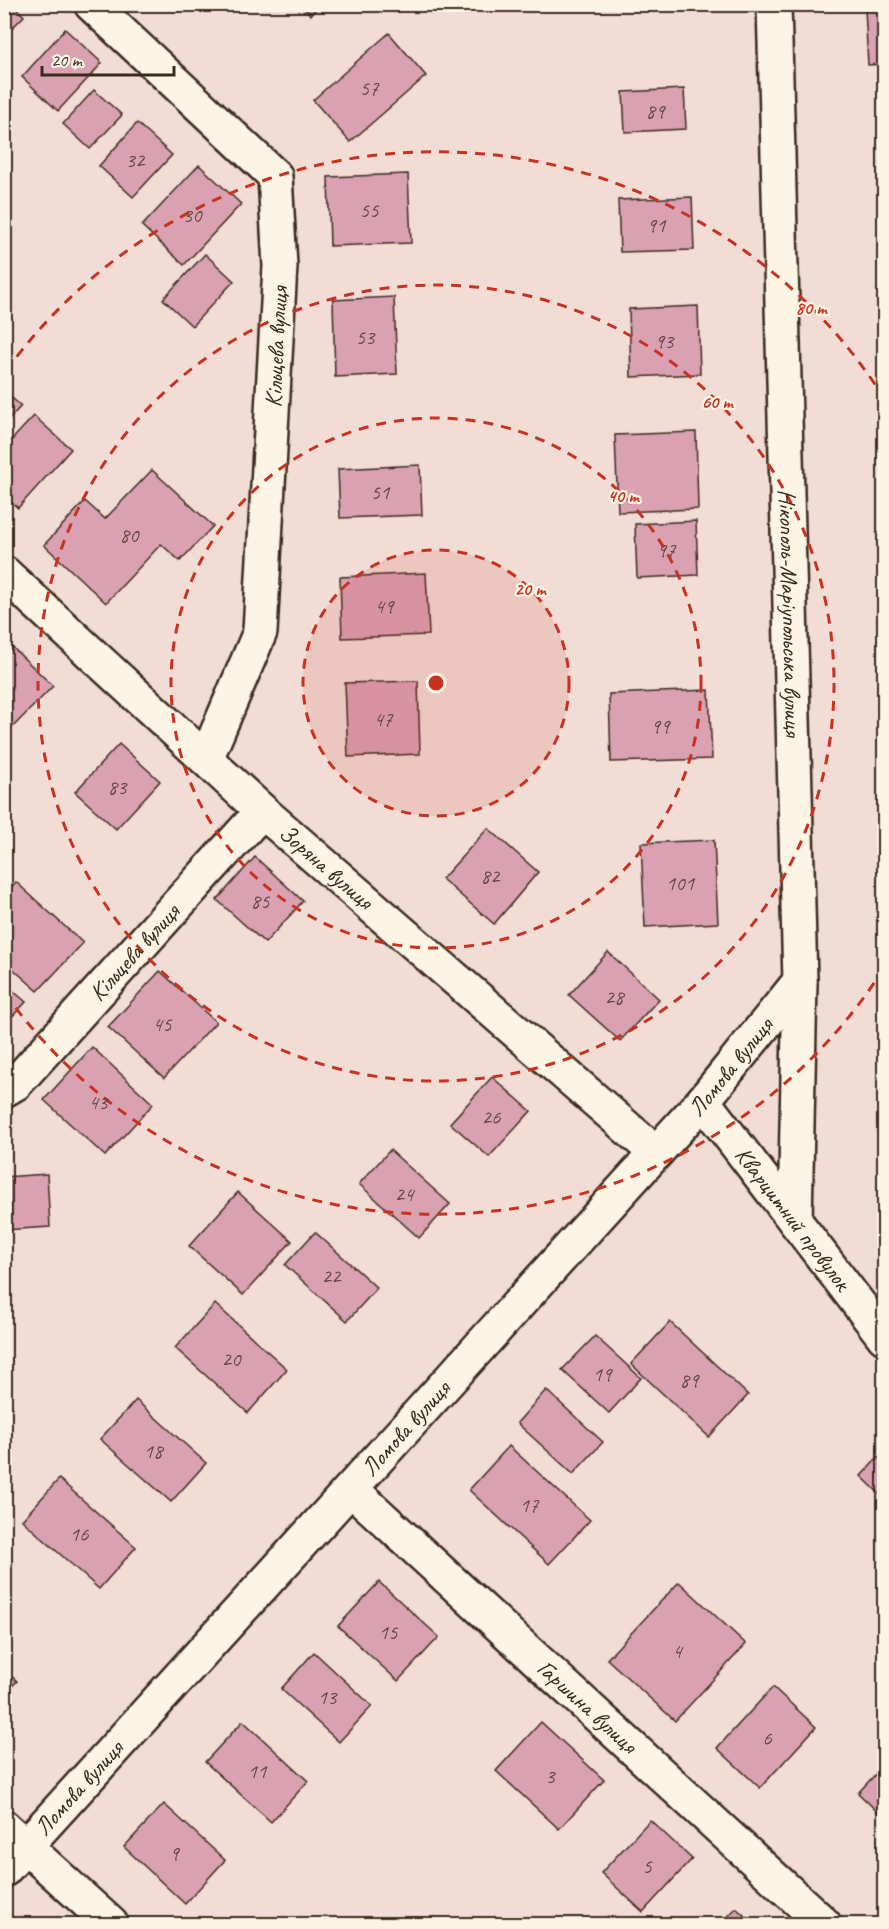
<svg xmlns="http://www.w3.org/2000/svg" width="889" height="1929" viewBox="0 0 889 1929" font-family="Caveat,sans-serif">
	<rect width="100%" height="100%" fill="#f2dcd6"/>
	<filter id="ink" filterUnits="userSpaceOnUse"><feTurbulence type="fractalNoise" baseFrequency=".0167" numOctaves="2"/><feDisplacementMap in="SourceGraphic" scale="12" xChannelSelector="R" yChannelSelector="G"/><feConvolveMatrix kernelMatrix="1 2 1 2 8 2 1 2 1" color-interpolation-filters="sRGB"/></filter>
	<g filter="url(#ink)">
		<g fill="#daa1b3" stroke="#3b2a1e" stroke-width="1.5">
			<path d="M4,4H12L24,16L4,36Z"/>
			<path d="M300,4H320L311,15Z"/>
			<path d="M884,8V64L868,65L865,9Z"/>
			<path d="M65,29L102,63L58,111L22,77Z"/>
			<path d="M389,33L426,76L350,142L313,100Z"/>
			<path d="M684,89L686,129L625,132L623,92Z"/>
			<path d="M94,90L122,115L90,149L63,124Z"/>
			<path d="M137,123L172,155L133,197L99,166Z"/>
			<path d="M199,165L241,204L184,265L142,226Z"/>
			<path d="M408,174L411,243L330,246L328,177Z"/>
			<path d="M692,197L694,250L620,252L618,200Z"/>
			<path d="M205,254L234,281L192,326L163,299Z"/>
			<path d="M394,297L397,374L335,377L333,300Z"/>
			<path d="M698,306L700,374L631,377L629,309Z"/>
			<path d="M4,391L21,406L4,425Z"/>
			<path d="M34,416L71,449L18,508L4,496V448Z"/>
			<path d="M696,432L698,509L618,512L615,435Z"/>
			<path d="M420,465L422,515L340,518L338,469Z"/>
			<path d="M152,470L213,526L180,561L161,544L106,603L44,545L85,501L105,519Z"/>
			<path d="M696,521L698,575L637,578L635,524Z"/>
			<path d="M426,573L429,635L342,638L340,577Z"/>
			<path d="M12,647L53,686L4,736V655Z"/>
			<path d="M418,681L420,754L348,757L345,683Z"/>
			<path d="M709,690L712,759L611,762L609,694Z"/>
			<path d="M119,744L160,781L116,829L75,792Z"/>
			<path d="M488,828L538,872L494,924L442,879Z"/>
			<path d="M714,840L718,923L645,927L641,843Z"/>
			<path d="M255,857L303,901L265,943L217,900Z"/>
			<path d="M16,882L83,943L38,991L4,961V894Z"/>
			<path d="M608,952L659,999L620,1041L569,995Z"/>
			<path d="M160,971L216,1022L164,1078L108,1027Z"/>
			<path d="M4,983L26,1002L4,1025Z"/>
			<path d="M92,1047L153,1104L105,1156L44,1100Z"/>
			<path d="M492,1077L531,1111L489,1157L450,1123Z"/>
			<path d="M390,1150L450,1204L419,1238L359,1184Z"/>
			<path d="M47,1174L50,1227L4,1230V1177Z"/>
			<path d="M238,1192L292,1241L243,1295L189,1246Z"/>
			<path d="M315,1232L377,1288L347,1321L285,1265Z"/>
			<path d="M215,1304L287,1369L248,1413L175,1348Z"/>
			<path d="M670,1322L748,1395L709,1437L631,1364Z"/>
			<path d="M595,1336L641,1378L609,1413L562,1370Z"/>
			<path d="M546,1390L603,1442L573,1474L517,1423Z"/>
			<path d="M136,1400L206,1463L171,1502L100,1439Z"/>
			<path d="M509,1446L590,1520L549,1564L469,1490Z"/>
			<path d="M884,1451V1498L861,1476Z"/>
			<path d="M59,1479L136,1547L99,1589L22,1520Z"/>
			<path d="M379,1582L439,1637L398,1681L338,1626Z"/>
			<path d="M679,1582L746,1644L675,1721L607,1659Z"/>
			<path d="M314,1652L372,1706L339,1742L281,1689Z"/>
			<path d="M4,1670L17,1681L4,1695Z"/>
			<path d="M773,1687L816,1727L760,1788L717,1748Z"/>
			<path d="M243,1721L308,1781L271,1822L205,1762Z"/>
			<path d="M541,1722L604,1780L559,1829L496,1771Z"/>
			<path d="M884,1765V1818L858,1793Z"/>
			<path d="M164,1804L225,1860L185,1904L124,1847Z"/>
			<path d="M650,1820L692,1859L643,1912L601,1873Z"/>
			<path d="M736,1908L754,1924H721Z"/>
			<path d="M58,1917L65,1924H51Z"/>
		</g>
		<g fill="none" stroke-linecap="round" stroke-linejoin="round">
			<g stroke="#3b2a1e" stroke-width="38">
				<g id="street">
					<path d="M91,4L275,176L280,266L260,632L206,759"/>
					<path id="s1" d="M774,4L800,981L795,1221"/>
					<path id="s2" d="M4,573L262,811L656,1153"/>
					<path id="s3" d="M4,1090L16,1083L262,811"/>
					<path id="s4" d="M703,1101L884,1337"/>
					<path id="s5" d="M351,1489L824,1924"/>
					<path d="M4,1827L111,1924"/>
					<path id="s6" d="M4,1870L703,1101L800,981"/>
				</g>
			</g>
			<use href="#street" stroke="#fcf5e5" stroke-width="33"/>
		</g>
	</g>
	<circle cx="436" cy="683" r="133" fill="#c8321e" fill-opacity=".12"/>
	<g fill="none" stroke="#c8321e" stroke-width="3" stroke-dasharray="10 8">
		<circle cx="436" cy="683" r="133"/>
		<circle cx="436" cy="683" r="265"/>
		<circle cx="436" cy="683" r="398"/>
		<path d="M884 968A531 531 0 0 1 6 995M6 371A531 531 0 0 1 884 398"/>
	</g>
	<g text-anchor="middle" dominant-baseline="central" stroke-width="4.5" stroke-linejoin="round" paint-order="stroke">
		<g font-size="21" fill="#634843">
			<text x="369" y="88">57</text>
			<text x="655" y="111">89</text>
			<text x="135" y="160">32</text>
			<text x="369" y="210">55</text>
			<text x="192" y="215">30</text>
			<text x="656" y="225">91</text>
			<text x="365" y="337">53</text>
			<text x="664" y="341">93</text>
			<text x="380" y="492">51</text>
			<text x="129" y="535">80</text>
			<text x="666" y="550">97</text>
			<text x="384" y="606">49</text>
			<text x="383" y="719">47</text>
			<text x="660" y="726">99</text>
			<text x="117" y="787">83</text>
			<text x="490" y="876">82</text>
			<text x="680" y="883">101</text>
			<text x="260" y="901">85</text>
			<text x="614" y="997">28</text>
			<text x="162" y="1024">45</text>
			<text x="98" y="1102">43</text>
			<text x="491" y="1117">26</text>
			<text x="404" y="1194">24</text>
			<text x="331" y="1276">22</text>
			<text x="231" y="1359">20</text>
			<text x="602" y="1374">19</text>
			<text x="689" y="1380">89</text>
			<text x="153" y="1451">18</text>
			<text x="529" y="1505">17</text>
			<text x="79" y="1534">16</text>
			<text x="388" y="1632">15</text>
			<text x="677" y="1651">4</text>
			<text x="327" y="1697">13</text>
			<text x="767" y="1738">6</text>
			<text x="257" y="1771">11</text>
			<text x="550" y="1776">3</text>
			<text x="174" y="1853">9</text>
			<text x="647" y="1866">5</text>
		</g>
		<g font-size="24" fill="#3b2a1e" stroke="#fcf5e5">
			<text transform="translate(276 347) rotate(-87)">Кільцева вулиця</text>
			<text stroke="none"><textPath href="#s1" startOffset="609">Нікополь-Маріупольська вулиця</textPath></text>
			<text stroke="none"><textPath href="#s2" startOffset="436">Зоряна вулиця</textPath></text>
			<text stroke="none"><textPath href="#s3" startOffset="190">Кільцева вулиця</textPath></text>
			<text stroke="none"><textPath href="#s6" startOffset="1083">Ломова вулиця</textPath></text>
			<text stroke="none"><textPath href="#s4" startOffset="148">Кварцитний провулок</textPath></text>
			<text stroke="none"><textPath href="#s6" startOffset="597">Ломова вулиця</textPath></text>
			<text stroke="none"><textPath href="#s5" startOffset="321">Гаршина вулиця</textPath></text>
			<text stroke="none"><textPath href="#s6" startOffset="111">Ломова вулиця</textPath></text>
		</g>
	</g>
	<circle cx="436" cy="683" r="9" fill="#c8321e" stroke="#fcf5e5" stroke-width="3"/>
	<g font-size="18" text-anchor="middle" font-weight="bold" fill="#c8321e" stroke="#fcf5e5" stroke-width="4.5" stroke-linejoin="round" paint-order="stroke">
		<text x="811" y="314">80 m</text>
		<text x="717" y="408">60 m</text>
		<text x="623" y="502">40 m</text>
		<text x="530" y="595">20 m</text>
	</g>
	<rect width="889" height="1929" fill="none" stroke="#fcf5e5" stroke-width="24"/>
	<rect x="12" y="12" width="865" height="1905" fill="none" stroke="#3b2a1e" stroke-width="2" filter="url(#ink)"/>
	<path d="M42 66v9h132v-9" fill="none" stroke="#3b2a1e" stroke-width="3"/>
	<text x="51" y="66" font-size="18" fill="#3b2a1e" stroke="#fcf5e5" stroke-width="4.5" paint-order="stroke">20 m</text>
</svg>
